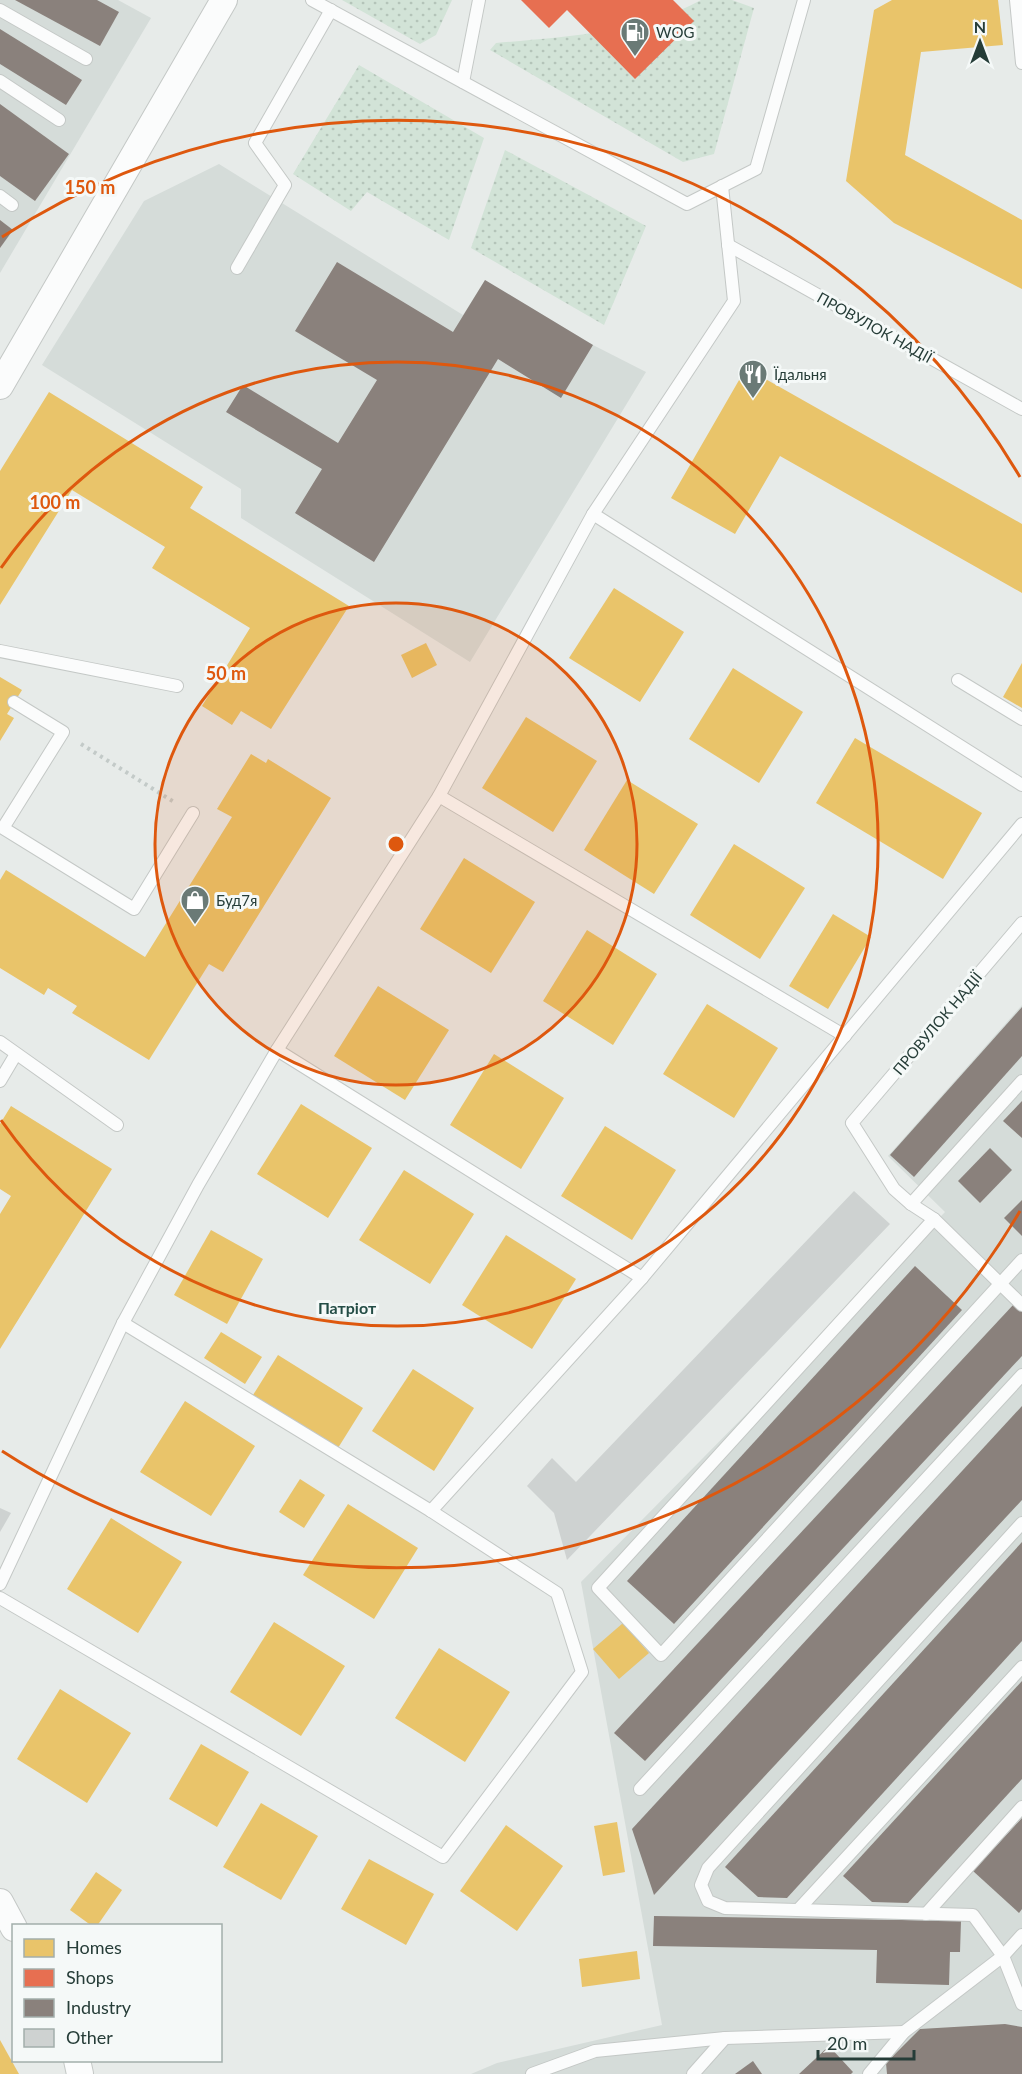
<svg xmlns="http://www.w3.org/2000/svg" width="1022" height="2074" viewBox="0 0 1022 2074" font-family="Lato,sans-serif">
	<defs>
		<pattern id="grass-dots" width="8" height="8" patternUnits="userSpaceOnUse" patternTransform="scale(1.5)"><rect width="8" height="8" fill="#d2e3d7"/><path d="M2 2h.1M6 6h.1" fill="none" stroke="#b4c4b9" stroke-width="1.8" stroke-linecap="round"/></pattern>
	</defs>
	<rect width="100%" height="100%" fill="#e7ebe9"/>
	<g fill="#d5dcd9">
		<path d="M0,0H118L151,18L0,273Z"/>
		<path d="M219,164L463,315L485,280L593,345L646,372L470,662L241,518V489L42,365L144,201Z"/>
		<path d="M1022,1005V2074H471L497,2063L662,2025L581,1582L945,1212L888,1156Z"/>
	</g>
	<g fill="url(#grass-dots)">
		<path d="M342,0H452L436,35L420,44Z"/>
		<path d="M701,0H732L754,8L714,154L683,162L490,50L496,43C562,37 642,33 701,0Z"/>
		<path d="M359,65L484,138L449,240L367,192L351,211L293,174Z"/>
		<path d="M505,150L646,226L604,325L471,248Z"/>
	</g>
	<g fill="#e9c46a">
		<path d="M892,0H998L1003,45L921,52L905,155L1022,220V289L894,223L846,181L874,10Z"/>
		<path d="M746,368L1022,524V593L780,456L735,534L671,498Z"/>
		<path d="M49,392L203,487L190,508L349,606L271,729L241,711L232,725L202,706L250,628L152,568L165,547L72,490L0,605V471Z"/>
		<path d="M614,588L684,632L640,702L569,658Z"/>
		<path d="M426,643L437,665L412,678L401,655Z"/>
		<path d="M1022,663V708L1003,697Z"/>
		<path d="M733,668L803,712L759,783L689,739Z"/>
		<path d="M0,677L22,690L7,714L14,718L0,741Z"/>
		<path d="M526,717L597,761L553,832L482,788Z"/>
		<path d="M855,738L982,813L943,879L816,803Z"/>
		<path d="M251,754L266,763L268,759L331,798L223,972L209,964L149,1060L72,1013L77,1006L48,988L44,995L0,968V880L6,870L145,957L232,817L217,809Z"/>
		<path d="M627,780L698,824L654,894L584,850Z"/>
		<path d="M734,844L805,888L760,959L690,915Z"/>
		<path d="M464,858L535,902L491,973L420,929Z"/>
		<path d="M833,914L871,937L828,1009L789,986Z"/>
		<path d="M587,930L657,974L613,1045L543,1001Z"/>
		<path d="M378,986L449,1030L405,1100L334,1056Z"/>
		<path d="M707,1004L778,1048L734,1118L663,1074Z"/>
		<path d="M494,1054L564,1098L521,1169L450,1125Z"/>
		<path d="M301,1104L372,1148L328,1218L257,1174Z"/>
		<path d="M11,1106L112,1169L0,1349V1214L11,1196L0,1189V1124Z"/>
		<path d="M605,1126L676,1170L632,1240L561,1196Z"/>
		<path d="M404,1170L474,1214L430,1284L359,1240Z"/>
		<path d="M211,1230L263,1259L227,1324L174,1295Z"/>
		<path d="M506,1235L576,1279L532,1349L462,1305Z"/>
		<path d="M221,1332L262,1357L245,1384L204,1358Z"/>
		<path d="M278,1355L363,1408L338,1448L253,1395Z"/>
		<path d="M413,1369L474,1408L434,1471L372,1431Z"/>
		<path d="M185,1401L255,1446L211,1516L140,1472Z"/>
		<path d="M300,1479L325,1495L304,1528L279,1512Z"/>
		<path d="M348,1504L418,1548L374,1619L303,1575Z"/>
		<path d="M111,1518L182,1562L138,1633L67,1589Z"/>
		<path d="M274,1622L345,1666L301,1736L230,1692Z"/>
		<path d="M623,1623L649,1653L619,1679L593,1649Z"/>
		<path d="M439,1648L510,1692L465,1762L395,1718Z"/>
		<path d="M60,1689L131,1733L87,1803L17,1759Z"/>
		<path d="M201,1744L249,1772L217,1827L169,1799Z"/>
		<path d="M261,1803L318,1836L281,1900L223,1867Z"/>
		<path d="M617,1822L625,1872L603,1876L594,1826Z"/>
		<path d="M506,1825L563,1866L517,1931L460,1891Z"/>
		<path d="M369,1859L434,1894L406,1945L341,1909Z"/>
		<path d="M96,1872L122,1890L97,1926H92L70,1910Z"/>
		<path d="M637,1951L640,1979L582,1987L579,1959Z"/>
		<path d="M0,2040L19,2074H0Z"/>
	</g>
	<path fill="#e76f51" d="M521,0H673L694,21L635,79L567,10L549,28Z"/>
	<g fill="#8a817c">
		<path d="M15,0H97L119,12L100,46Z"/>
		<path d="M0,29L82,80L66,105L0,64Z"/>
		<path d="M0,104L69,154L35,201L0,176Z"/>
		<path d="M0,220L13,230L0,248Z"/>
		<path d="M337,262L453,332L485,280L593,345L561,398L498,359L374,562L295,513L322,469L226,412L243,385L338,443L377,380L295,331Z"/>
		<path d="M1022,1007V1056L914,1177L890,1155Z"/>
		<path d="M1022,1101V1138L1003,1121Z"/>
		<path d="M990,1148L1012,1170L980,1203L958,1181Z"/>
		<path d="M1022,1200V1236L1004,1218Z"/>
		<path d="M915,1266L962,1310L674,1624L627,1581Z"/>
		<path d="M1014,1304L1022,1312V1356L645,1761L614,1733Z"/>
		<path d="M1022,1406V1500L654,1895L632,1829Z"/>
		<path d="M1022,1542V1641L787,1898L758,1897L725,1867Z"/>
		<path d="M1022,1681V1779L908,1903L872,1902L843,1876Z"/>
		<path d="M1022,1818V1909L1019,1913L973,1871Z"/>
		<path d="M654,1916L961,1921L960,1952H950L949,1985L876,1983L877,1950L653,1946Z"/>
		<path d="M1005,2024L1022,2027V2074H887L886,2063L920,2029Z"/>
		<path d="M829,2046L853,2072L851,2074H799Z"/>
		<path d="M753,2061L762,2074H735Z"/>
	</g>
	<g fill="#ced2d1">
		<path d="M854,1191L890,1224L567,1560L554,1513L527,1486L552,1458L576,1482Z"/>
		<path d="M0,1508L11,1513L0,1532Z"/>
	</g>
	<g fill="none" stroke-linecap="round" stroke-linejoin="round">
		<g stroke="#c4c8c6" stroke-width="14">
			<g id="service">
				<path d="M312,0L687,204L756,169L804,0"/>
				<path d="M1016,0L1022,63"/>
				<path d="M0,10L86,59"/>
				<path d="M0,81L59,120"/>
				<path d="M463,82L479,0"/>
				<path d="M0,196L12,205"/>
				<path d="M728,245L1022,409"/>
				<path d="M237,268L285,185L255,143L331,10"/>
				<path d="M593,514L1022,785"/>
				<path d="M0,651L177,686"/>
				<path d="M958,680L1022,719"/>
				<path d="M14,702L63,732L3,828L134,909L193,813"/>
				<path d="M439,796L845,1036"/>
				<path d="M1022,923L852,1123L894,1189L911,1204L934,1219L1022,1305"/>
				<path d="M0,1042L117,1125"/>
				<path d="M277,1050L642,1278"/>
				<path d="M0,1081L16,1054"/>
				<path d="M911,1204L1022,1081"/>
				<path d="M934,1219L598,1588L661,1655L1022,1260"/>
				<path d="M431,1511L642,1278L1022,824"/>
				<path d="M1022,1523L708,1868L701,1885L708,1901L725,1908L973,1915L1003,1956L1022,2004"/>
				<path d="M0,1584L123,1323L198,1185L277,1050L439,796L593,514L734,301L722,186"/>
				<path d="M0,1598L443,1857L582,1672L557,1593L431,1511L123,1323"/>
				<path d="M640,1789L1022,1375"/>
				<path d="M798,1910L1022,1667"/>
				<path d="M926,1914L1022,1807"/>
				<path d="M532,2074L595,2051L725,2038L904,2032"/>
				<path d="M693,2074L725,2038"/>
				<path d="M869,2074L904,2032L1003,1956L1022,1935"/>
			</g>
		</g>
		<g stroke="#c4c8c6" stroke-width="28">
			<g id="minor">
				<path d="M0,386L224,0"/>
				<path d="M0,1902L14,1928"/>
				<path d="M77,2060L80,2074"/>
			</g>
		</g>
		<path stroke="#c3cac8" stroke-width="4" stroke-dasharray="3 4.5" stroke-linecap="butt" d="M81,744L174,802"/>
		<use href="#service" stroke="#fbfcfc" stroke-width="12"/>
		<use href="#minor" stroke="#fbfcfc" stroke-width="26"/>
	</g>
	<circle cx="396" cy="844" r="241" fill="#de580e" fill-opacity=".12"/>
	<g fill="none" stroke="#de580e" stroke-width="3">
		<circle cx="396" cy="844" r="241"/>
		<path d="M1 568A482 482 0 1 1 1 1120"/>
		<path d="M1020 1211A724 724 0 0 1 2 1451M2 237A724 724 0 0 1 1020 477"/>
	</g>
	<defs>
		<g id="fuel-pin" transform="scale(1.5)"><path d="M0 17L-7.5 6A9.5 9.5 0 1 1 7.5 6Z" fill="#6a7a76" stroke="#f5f9f8"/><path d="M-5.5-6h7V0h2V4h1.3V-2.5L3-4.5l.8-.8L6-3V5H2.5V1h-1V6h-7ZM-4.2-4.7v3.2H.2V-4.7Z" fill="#fff"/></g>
		<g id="restaurant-pin" transform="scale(1.5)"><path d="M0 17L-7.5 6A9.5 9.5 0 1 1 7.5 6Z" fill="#6a7a76" stroke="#f5f9f8"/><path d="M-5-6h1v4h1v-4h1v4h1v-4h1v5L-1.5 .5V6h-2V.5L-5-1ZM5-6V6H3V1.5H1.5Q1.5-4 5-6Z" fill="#fff"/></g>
		<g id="shop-pin" transform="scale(1.5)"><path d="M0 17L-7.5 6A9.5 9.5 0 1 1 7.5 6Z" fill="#6a7a76" stroke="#f5f9f8"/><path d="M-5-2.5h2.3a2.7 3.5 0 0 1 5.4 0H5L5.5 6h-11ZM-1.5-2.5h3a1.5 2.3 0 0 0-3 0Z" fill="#fff"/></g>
	</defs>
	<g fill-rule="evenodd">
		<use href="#fuel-pin" x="635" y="32"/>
		<use href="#restaurant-pin" x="753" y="374"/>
		<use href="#shop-pin" x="195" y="900"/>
	</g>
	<g text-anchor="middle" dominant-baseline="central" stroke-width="6" stroke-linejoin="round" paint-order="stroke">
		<g font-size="15" fill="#263d38" stroke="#f5f9f8" text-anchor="start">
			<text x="656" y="32">WOG</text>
			<text x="774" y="374">Їдальня</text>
			<text x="216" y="900">Буд7я</text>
		</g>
		<g font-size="15" fill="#263d38" stroke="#f5f9f8">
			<text transform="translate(875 327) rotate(29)">ПРОВУЛОК НАДІЇ</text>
			<text transform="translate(937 1023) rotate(-50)">ПРОВУЛОК НАДІЇ</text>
		</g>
		<g font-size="16" font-weight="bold" fill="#244d46" stroke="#f5f9f8">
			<text x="347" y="1307">Патріот</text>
		</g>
	</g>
	<circle cx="396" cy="844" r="9" fill="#de580e" stroke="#f5f9f8" stroke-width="3"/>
	<g font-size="18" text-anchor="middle" font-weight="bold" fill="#de580e" stroke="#f5f9f8" stroke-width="6" stroke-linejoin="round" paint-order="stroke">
		<text x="90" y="194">150 m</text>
		<text x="55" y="509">100 m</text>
		<text x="226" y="680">50 m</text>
	</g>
	<rect x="12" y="1924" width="210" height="138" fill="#f5f9f8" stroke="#a2aeab" stroke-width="1.5"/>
	<rect x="24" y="1939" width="30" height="18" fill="#e9c46a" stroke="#a2aeab" stroke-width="1.5"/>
	<text x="66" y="1954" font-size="18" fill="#263d38">Homes</text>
	<rect x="24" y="1969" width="30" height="18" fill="#e76f51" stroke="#a2aeab" stroke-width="1.5"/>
	<text x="66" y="1984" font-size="18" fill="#263d38">Shops</text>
	<rect x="24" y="1999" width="30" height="18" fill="#8a817c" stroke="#a2aeab" stroke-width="1.5"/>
	<text x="66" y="2014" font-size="18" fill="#263d38">Industry</text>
	<rect x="24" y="2029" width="30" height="18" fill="#ced2d1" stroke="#a2aeab" stroke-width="1.5"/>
	<text x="66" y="2044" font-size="18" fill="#263d38">Other</text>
	<g transform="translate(980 42)" stroke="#f5f9f8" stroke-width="4.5" paint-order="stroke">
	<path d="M0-4.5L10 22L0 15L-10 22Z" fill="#263d38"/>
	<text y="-9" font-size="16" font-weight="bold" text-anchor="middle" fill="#263d38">N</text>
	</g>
	<path d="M818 2050v9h96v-9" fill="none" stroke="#263d38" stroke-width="3"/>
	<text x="827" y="2050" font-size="18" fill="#263d38" stroke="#f5f9f8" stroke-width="4.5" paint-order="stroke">20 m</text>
</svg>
